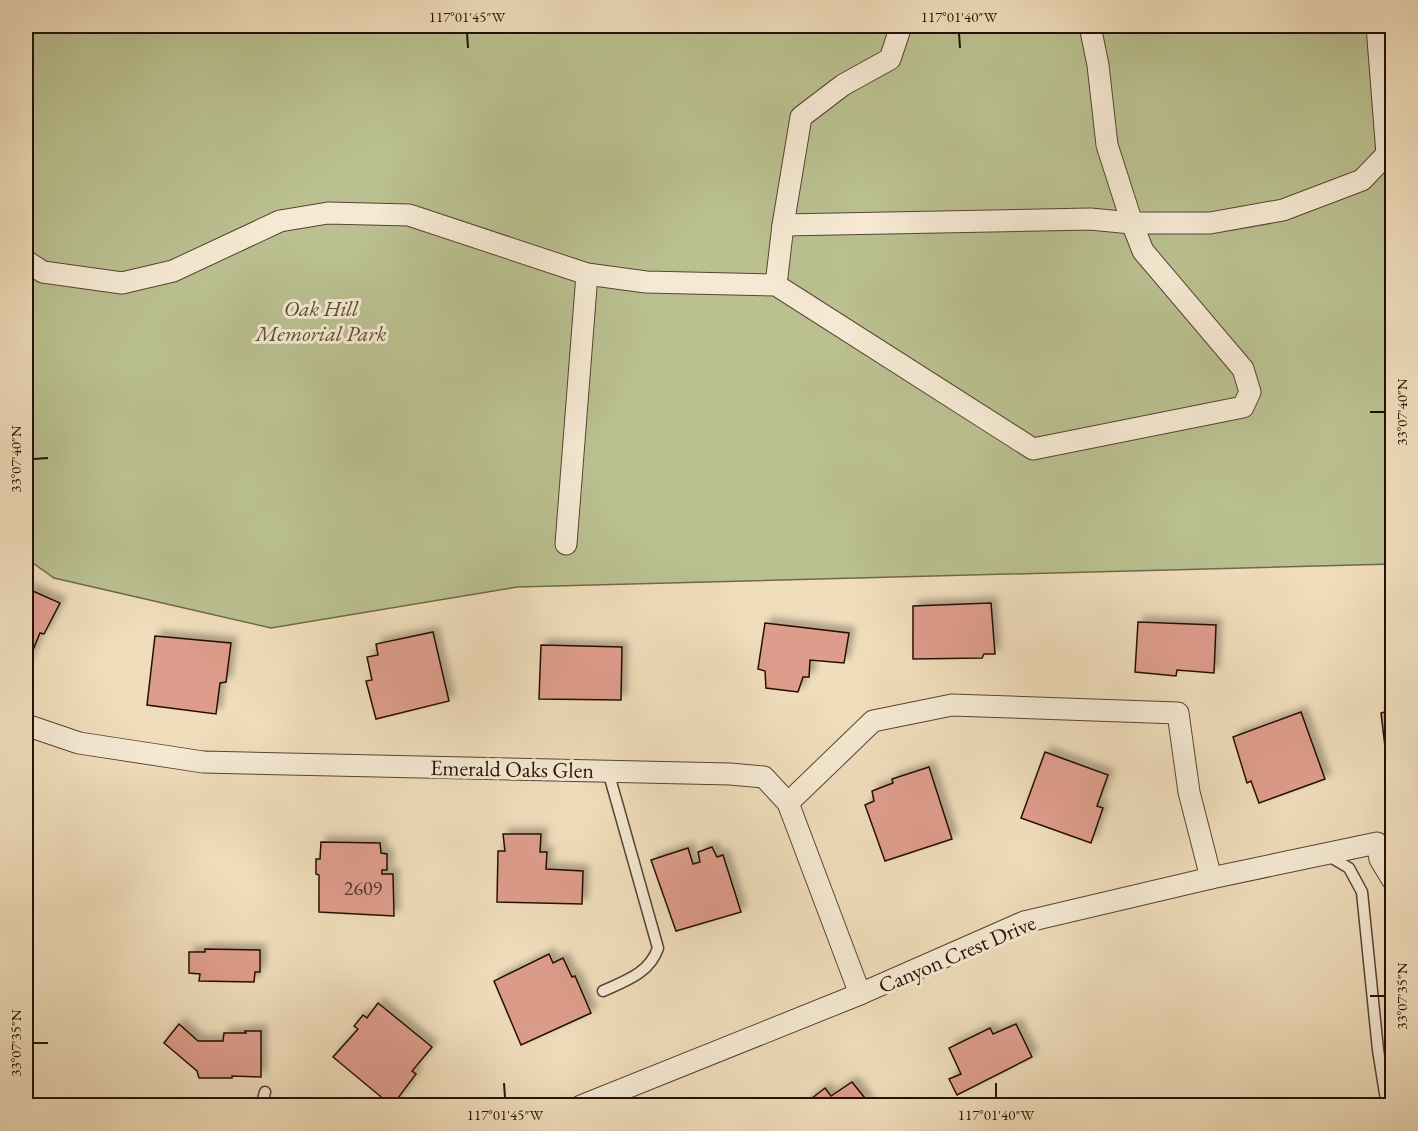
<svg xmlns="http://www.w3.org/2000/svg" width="1418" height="1131" viewBox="0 0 1418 1131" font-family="'EB Garamond',serif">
	<defs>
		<filter id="shadow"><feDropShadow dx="5.5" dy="-5.5" stdDeviation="3" flood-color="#0004"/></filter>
	</defs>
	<rect width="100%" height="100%" fill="#f0ddbb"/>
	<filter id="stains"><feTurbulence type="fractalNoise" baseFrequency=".00333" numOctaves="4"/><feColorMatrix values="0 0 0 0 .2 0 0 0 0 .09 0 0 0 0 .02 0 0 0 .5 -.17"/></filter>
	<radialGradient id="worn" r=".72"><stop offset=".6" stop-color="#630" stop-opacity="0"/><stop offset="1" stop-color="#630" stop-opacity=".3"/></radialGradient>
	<path fill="#bac090" stroke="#70684a" stroke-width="1.5" d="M26,26H1392V564L517,587L271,628L54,578L26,558Z"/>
	<g fill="#de9d8c" stroke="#251004" stroke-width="1.5" filter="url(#shadow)">
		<path d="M26,588L60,603L44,634L40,633L26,667Z"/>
		<path d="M991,603L995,654H984L982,658L913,659V606Z"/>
		<path d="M1138,622L1216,625L1214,673L1177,670L1176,676L1135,672Z"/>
		<path d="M765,623L849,633L844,663L810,660L809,677H803L798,692L766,688L765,671L758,669Z"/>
		<path d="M433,632L449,701L376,719L366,681L372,680L367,657L378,655L376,644Z"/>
		<path d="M155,636L231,643L226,682L220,683L216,714L147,705Z"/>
		<path d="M541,645L622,647L621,700L539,699Z"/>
		<path d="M1392,710V754L1386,755L1381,713Z"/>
		<path d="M1301,712L1325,779L1259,803L1251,781L1247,783L1233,737Z"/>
		<path d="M1045,752L1108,775L1097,806L1103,808L1091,843L1021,818Z"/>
		<path d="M929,767L952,839L885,861L865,805L874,801L872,791L893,783L892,779Z"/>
		<path d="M503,834H541L540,852H547L546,869L583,871L582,904L497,902L498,851H505Z"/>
		<path d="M321,842L380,843L381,853L387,854V870H382V874H393L394,916L319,912V875L316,874V859H320Z"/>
		<path d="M712,847L717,857L723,855L741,912L676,931L651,860L688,848L693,864L700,862L698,852Z"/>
		<path d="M205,949L260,950V972H255L254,982L199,981L200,974L189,973V952H205Z"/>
		<path d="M549,954L553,963L563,958L572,977L575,976L591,1013L521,1045L494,981Z"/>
		<path d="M378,1003L432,1047L412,1071L416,1074L392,1106L333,1057L358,1029L354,1026L363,1015L367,1018Z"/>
		<path d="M179,1024L198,1041H223L224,1033H246L245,1031H261V1077L232,1076V1078H199L197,1071L164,1043Z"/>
		<path d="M1016,1024L1032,1057L957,1095L949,1079L961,1074L949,1048L990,1028L993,1034Z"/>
		<path d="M852,1082L868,1102L863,1106H802L825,1088L831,1096Z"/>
	</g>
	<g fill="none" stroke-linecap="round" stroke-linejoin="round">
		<g stroke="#584332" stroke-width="13">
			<g id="service">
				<path d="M1377,843L1392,840"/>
				<path d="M1327,855L1349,868L1362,892L1378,1050L1387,1106"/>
				<path d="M603,991C625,981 650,973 658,948L608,771"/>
				<path d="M261,1106L265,1092"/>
			</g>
		</g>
		<g stroke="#584332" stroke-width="23">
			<g id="minor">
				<path d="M783,225L1090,219L1132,223L1107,145L1098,65L1090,26"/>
				<path d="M26,261L43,272L122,283L173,271L280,221L328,213L409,215L587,274L646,282L776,285L1033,449L1243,407L1250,392L1243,369L1143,251L1132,223H1210L1283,210L1362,180L1387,154L1377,26"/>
				<path d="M776,285L783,225L801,117L843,85L890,59L901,26"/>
				<path d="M566,544L587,274"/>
				<path d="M26,725L79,743L203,762L730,774L764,777L788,803L860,994"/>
				<path d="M788,803L873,721L952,705L1178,713L1189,792L1211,878"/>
				<path d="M581,1106L860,994L1024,922L1211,878L1377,843L1380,859L1392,879"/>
			</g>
		</g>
		<use href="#service" stroke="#f5e9d3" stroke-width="10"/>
		<use href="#minor" stroke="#f5e9d3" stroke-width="21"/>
	</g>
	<path fill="none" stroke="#251004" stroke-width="2" d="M467,33L468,48M959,33L960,48M1370,412H1385M33,459L48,458M1370,996H1385M33,1043H48M504,1083L505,1098M996,1083V1098"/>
	<g text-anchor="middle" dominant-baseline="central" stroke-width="6" stroke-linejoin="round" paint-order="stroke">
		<g font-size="20" fill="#533326">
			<text x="363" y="888">2609</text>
		</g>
		<g font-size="22" font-style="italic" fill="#594e35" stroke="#f5e9d3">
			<text x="321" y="308">Oak Hill<tspan x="321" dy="25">Memorial Park</tspan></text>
		</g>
		<g font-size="22" fill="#251004" stroke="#f5e9d3">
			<text transform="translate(512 769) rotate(1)">Emerald Oaks Glen</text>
			<text transform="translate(957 954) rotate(-23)">Canyon Crest Drive</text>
		</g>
	</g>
	<rect width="1418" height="1131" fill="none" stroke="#f0ddbb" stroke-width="66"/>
	<rect x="33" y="33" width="1352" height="1065" fill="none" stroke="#251004" stroke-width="2"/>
	<g font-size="15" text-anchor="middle" fill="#251004">
		<text x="467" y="22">117°01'45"W</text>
		<text x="959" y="22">117°01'40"W</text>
		<text transform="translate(1402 412) rotate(-90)" y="5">33°07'40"N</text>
		<text transform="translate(16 459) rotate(-90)" y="5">33°07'40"N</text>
		<text transform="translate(1402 996) rotate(-90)" y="5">33°07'35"N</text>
		<text transform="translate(16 1043) rotate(-90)" y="5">33°07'35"N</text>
		<text x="505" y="1120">117°01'45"W</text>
		<text x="996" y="1120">117°01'40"W</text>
	</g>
	<rect width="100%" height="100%" filter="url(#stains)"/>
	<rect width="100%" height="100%" fill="url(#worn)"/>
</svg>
